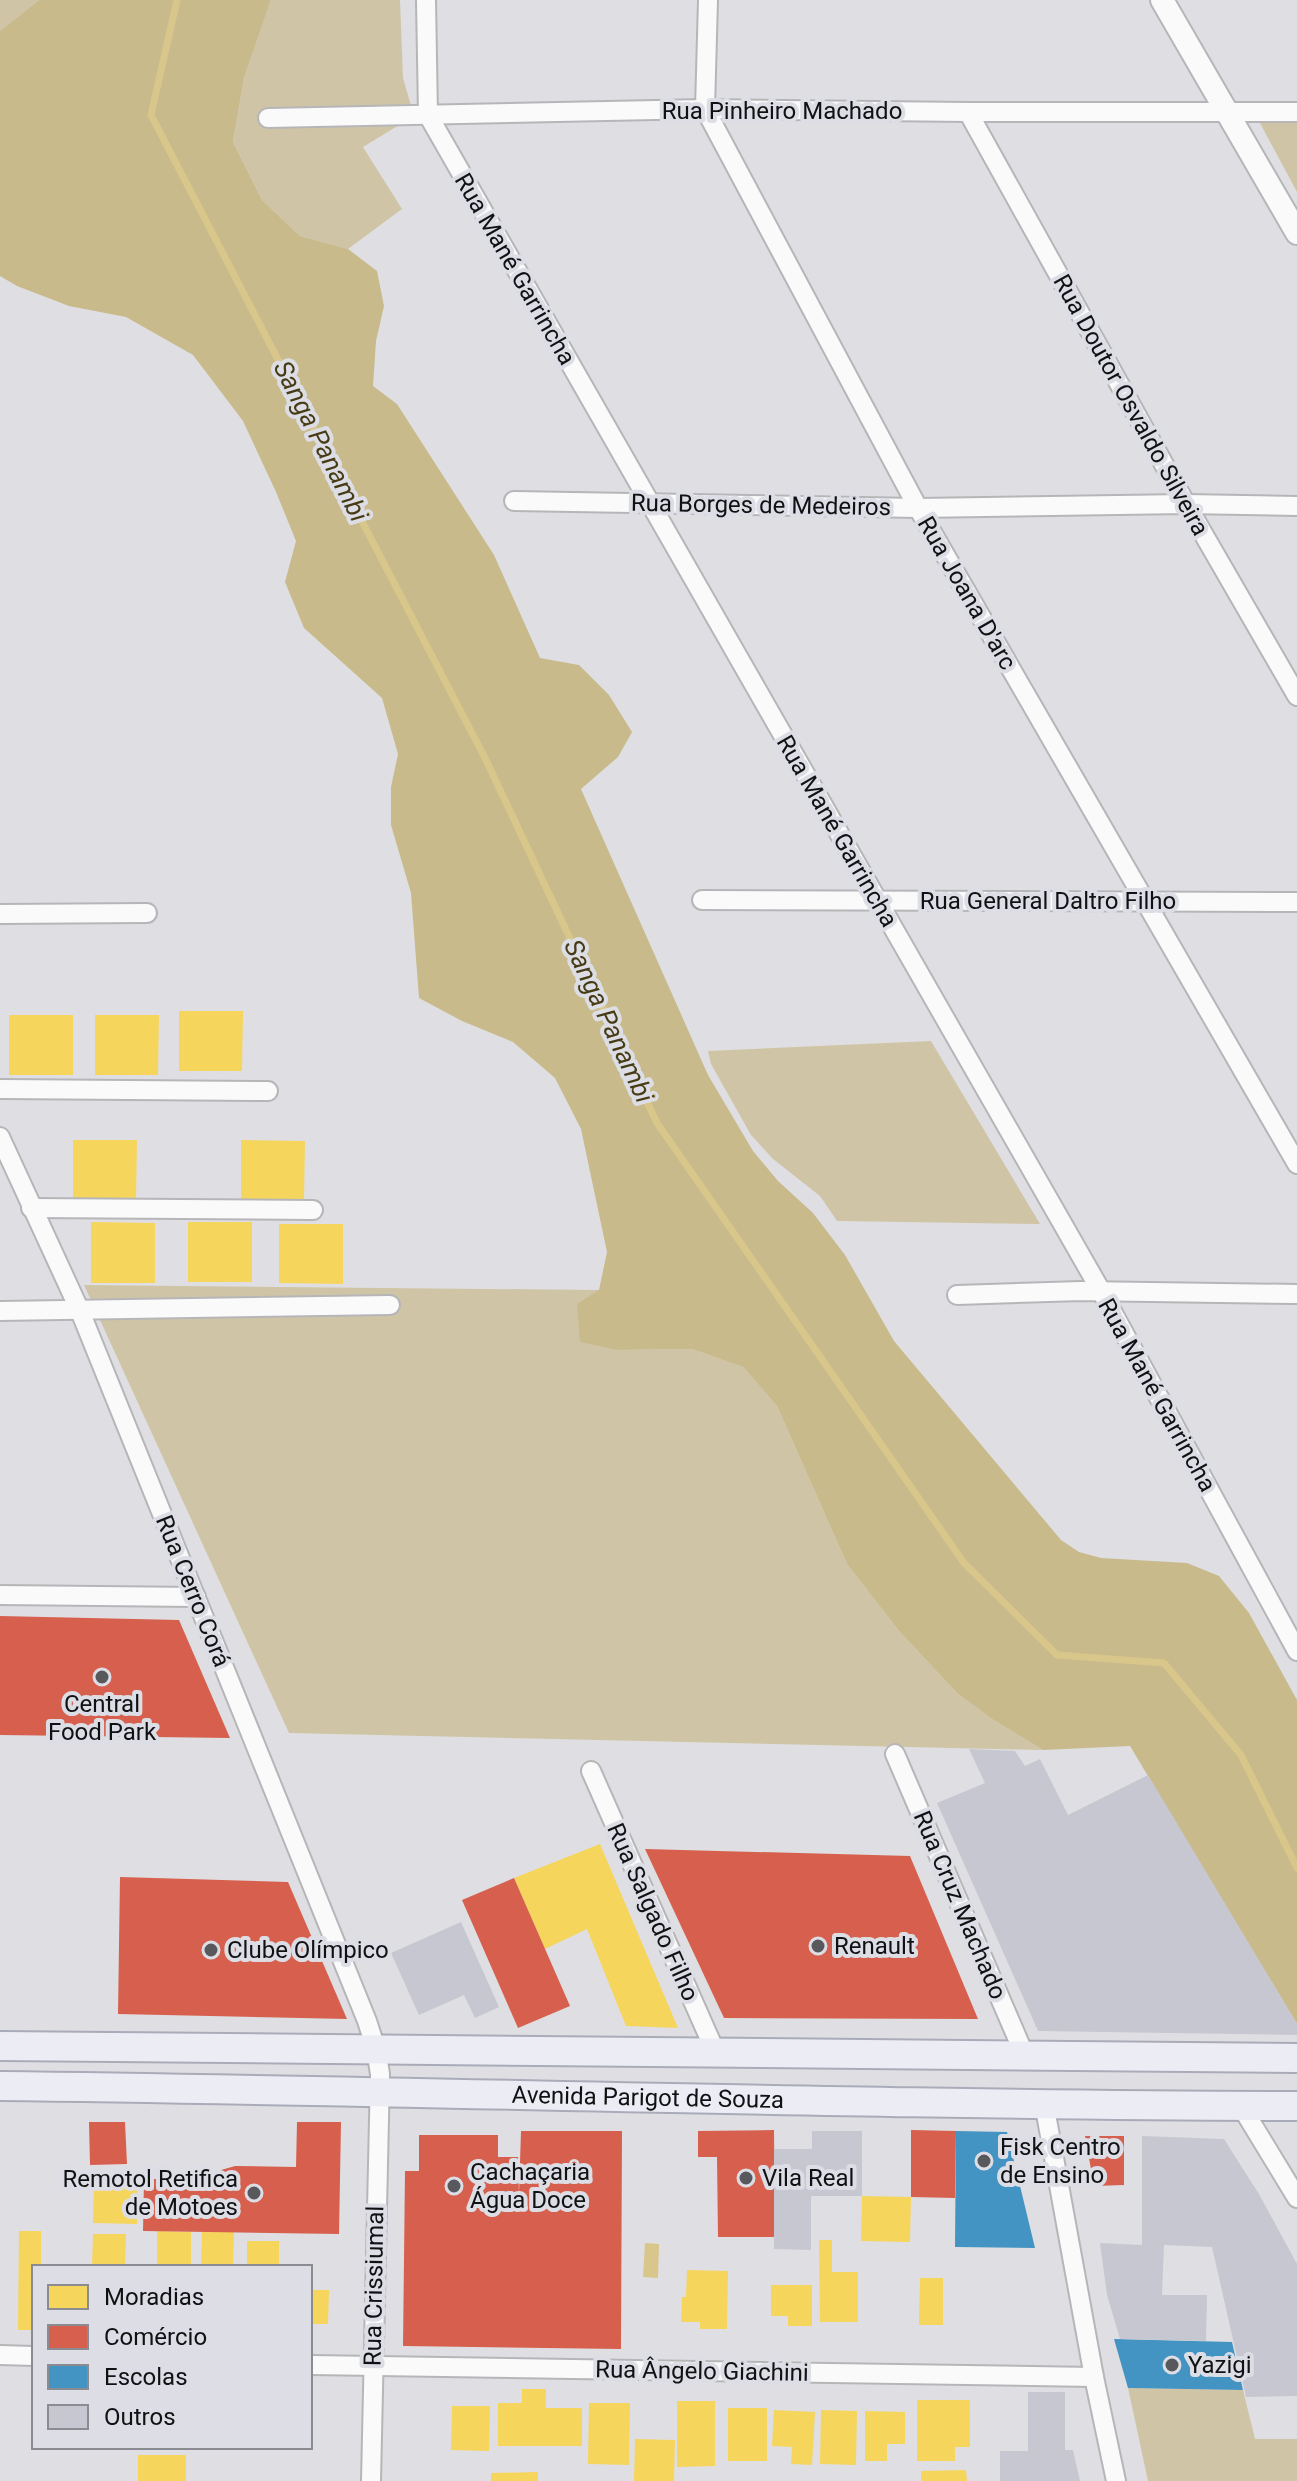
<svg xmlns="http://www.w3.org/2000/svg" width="1297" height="2481" viewBox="0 0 1297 2481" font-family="Roboto,sans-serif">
	<rect width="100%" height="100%" fill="#dfdfe3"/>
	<g fill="#cfc5a6">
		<path d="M0,0H39L0,31Z"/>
		<path d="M271,0H400L403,78L414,116L363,147L402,209L348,249L300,236L262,200L233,142L244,78Z"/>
		<path d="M1255,114L1297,115V192Z"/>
		<path d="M931,1041L1040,1224L837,1221L820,1196L773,1159L751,1135L711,1064L708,1051Z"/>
		<path d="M84,1285L599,1290L618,1350L692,1349L743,1367L777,1406L847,1564L899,1631L958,1694L992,1719L1043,1750L289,1733Z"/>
		<path d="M1128,2388L1243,2390L1255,2439H1297V2481H1148Z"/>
	</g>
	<path fill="#c8ba8b" d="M39,0H271L244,78L233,142L262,200L300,236L348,249L377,271L384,306L376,341L373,386L397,404L494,555L540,658L579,665L609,695L632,732L618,757L581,789L708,1075L753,1151L778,1181L813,1213L845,1255L894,1341L1061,1540L1079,1552L1101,1558L1187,1563L1219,1576L1249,1613L1297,1700V2024L1130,1746L1043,1750L992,1719L958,1694L899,1631L847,1564L777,1406L743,1367L692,1349L618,1350L580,1342L577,1304L599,1290L607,1252L581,1129L555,1078L513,1042L462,1021L419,998L411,893L391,825V787L398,754L382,698L304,628L285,582L296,541L276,492L243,421L193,355L126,317L69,306L17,286L0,276V31Z"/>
	<path fill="#d9c68a" d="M645,2243L659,2244L658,2278L643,2277Z"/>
	<g fill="#f6d55c">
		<path d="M179,1011H243L242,1071H179Z"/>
		<rect x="9" y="1015" width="64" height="60"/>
		<path d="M95,1015H159L158,1075H95Z"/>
		<path d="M73,1140H137L136,1200H73Z"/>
		<path d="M241,1140L305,1141L304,1201H241Z"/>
		<path d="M91,1222L155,1223V1283H91Z"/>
		<rect x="188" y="1222" width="64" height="60"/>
		<path d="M279,1224H343V1284L279,1283Z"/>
		<path d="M600,1844L678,2028L626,2026L587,1929L545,1949L514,1878Z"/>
		<path d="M94,2181H138L137,2224L93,2223Z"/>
		<path d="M862,2196L911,2197L910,2242L861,2241Z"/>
		<path d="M19,2231H41V2267H34V2330H18Z"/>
		<path d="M157,2231L191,2232V2267H157Z"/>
		<path d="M202,2232H234L233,2267H201Z"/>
		<path d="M93,2234H126L125,2267H92Z"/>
		<path d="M819,2240H832V2272H858V2322H820Z"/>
		<rect x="247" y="2241" width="32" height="26"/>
		<path d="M687,2270L728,2271L727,2329H700V2322H681L682,2297H686Z"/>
		<path d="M920,2278H943V2325H919Z"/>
		<path d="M771,2285H812V2326H788V2316H771Z"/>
		<path d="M310,2290H329L328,2324H310Z"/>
		<path d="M522,2389H546V2408H582V2446H498V2403H522Z"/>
		<path d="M917,2400H970V2447H955V2461H917Z"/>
		<path d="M677,2401H715V2466L677,2467Z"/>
		<path d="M589,2403H630L629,2465L588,2464Z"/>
		<path d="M452,2406H490L489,2451L451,2450Z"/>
		<rect x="728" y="2408" width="39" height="53"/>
		<path d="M774,2410L815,2412L812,2465L791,2464L792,2447L772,2446Z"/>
		<path d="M821,2410L857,2411L856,2465L820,2464Z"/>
		<path d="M865,2411L905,2412V2444H887V2461H865Z"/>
		<path d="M635,2439L675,2440L674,2481H634Z"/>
		<rect x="138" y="2455" width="48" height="26"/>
		<path d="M966,2470L967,2481H921V2471Z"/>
		<path d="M538,2472V2481H491V2473Z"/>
	</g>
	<g fill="#d6604d">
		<path d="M0,1616L179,1620L230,1738L0,1735Z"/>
		<path d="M645,1849L910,1856L978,2019L724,2018Z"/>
		<path d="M120,1877L288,1882L347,2019L118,2014Z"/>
		<path d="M514,1878L570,2006L518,2028L462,1900Z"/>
		<path d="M89,2122H125L127,2164L90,2165Z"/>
		<path d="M297,2122H341L339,2234L143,2231L144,2179H190L235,2166L296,2167Z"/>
		<path d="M774,2130L775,2237H718L717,2157H698V2131Z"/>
		<path d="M911,2130L956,2131L955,2198L911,2197Z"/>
		<path d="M521,2131H622L621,2349L403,2346L405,2171H419V2135H498V2157H518L519,2194Z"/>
		<path d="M1085,2136H1124V2185L1094,2186Z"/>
	</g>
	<g fill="#4393c3">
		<path d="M956,2131L1007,2132L1035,2248L955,2247Z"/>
		<path d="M1114,2339L1232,2342L1243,2390L1128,2388Z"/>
	</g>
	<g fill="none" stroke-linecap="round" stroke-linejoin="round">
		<path stroke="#d9c68a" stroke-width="7" d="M177,0L151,115L485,758L657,1123L964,1563L1057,1655L1164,1663L1241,1755L1297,1868"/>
	</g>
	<g fill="#c6c7d1">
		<path d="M969,1749L1015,1751L1025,1766L1040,1759L1068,1815L1148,1775L1297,2024V2035L1038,2031L937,1803L985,1783Z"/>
		<path d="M461,1922L499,2007L475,2018L464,1995L419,2015L391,1953Z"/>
		<path d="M812,2131H862V2196H811V2250L774,2249V2149H812Z"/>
		<path d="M1142,2136L1224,2139L1259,2194L1297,2264V2396L1246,2397L1212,2247L1164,2245L1162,2295H1207L1206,2341L1120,2339L1107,2295L1100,2243L1142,2245Z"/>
		<path d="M1028,2392H1065V2450H1073L1080,2481H1000V2451H1028Z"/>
	</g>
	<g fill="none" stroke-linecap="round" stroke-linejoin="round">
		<g stroke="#b6b6b9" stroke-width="22">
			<g id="minor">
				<path d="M426,0L428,115L1101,1291L1297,1651"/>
				<path d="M708,0L705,109L918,508L1297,1164"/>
				<path d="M968,112L1186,504L1297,696"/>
				<path d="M268,118L705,109L968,112H1297"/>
				<path d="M514,501L918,508L1186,504L1297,506"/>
				<path d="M702,900L1297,902"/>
				<path d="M0,914L147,913"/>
				<path d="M0,1089L268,1091"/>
				<path d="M0,1137L80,1311L367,2021L376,2049L380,2074L371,2481"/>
				<path d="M31,1208L313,1210"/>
				<path d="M957,1295L1081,1291L1297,1294"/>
				<path d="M0,1311L390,1305"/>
				<path d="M0,1595L196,1597"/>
				<path d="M895,1754L1025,2056"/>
				<path d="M591,1771L716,2053"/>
				<path d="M1044,2103L1094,2377L1116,2481"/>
				<path d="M1241,2106L1297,2198"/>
				<path d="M0,2355L34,2356"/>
				<path d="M310,2365L1094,2377"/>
			</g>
		</g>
		<g stroke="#b6b6b9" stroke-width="26">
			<path id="tertiary" d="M1162,0L1297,233"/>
		</g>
		<g stroke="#aaabb8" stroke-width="32">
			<g id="primary">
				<path d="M0,2046L1297,2058"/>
				<path id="s1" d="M0,2086C432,2091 865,2105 1297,2106"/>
			</g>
		</g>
		<use href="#minor" stroke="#fafafb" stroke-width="18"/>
		<use href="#tertiary" stroke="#fafafb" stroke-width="22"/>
		<use href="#primary" stroke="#ecedf4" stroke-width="28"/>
	</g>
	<g fill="#58595c" stroke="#dddee5" stroke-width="3">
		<circle cx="102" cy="1677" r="8"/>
		<circle cx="818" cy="1946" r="8"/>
		<circle cx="211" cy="1950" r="8"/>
		<circle cx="984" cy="2161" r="8"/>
		<circle cx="746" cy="2178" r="8"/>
		<circle cx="454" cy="2186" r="8"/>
		<circle cx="254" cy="2193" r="8"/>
		<circle cx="1172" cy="2365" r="8"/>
	</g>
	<g text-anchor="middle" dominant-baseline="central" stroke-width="8" stroke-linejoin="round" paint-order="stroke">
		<g font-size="24" fill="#101113" stroke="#dddee5">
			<text x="782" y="111">Rua Pinheiro Machado</text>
			<text transform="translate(515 269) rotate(60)">Rua Mané Garrincha</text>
			<text transform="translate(1131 405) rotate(61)">Rua Doutor Osvaldo Silveira</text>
			<text transform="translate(761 505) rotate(1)">Rua Borges de Medeiros</text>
			<text transform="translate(967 593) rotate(60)">Rua Joana D'arc</text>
			<text transform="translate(837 831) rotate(60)">Rua Mané Garrincha</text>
			<text x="1048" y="901">Rua General Daltro Filho</text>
			<text transform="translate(1157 1395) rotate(61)">Rua Mané Garrincha</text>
			<text transform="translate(193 1591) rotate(68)">Rua Cerro Corá</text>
			<text transform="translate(960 1905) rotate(67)">Rua Cruz Machado</text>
			<text transform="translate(653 1912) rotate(66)">Rua Salgado Filho</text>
			<text stroke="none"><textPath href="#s1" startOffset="648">Avenida Parigot de Souza</textPath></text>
			<text transform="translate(374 2286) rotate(-89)">Rua Crissiumal</text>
			<text transform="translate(702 2371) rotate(1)">Rua Ângelo Giachini</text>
		</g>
		<g font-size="24" fill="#101113" stroke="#dddee5" text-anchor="start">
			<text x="102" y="1704" text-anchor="middle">Central<tspan x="102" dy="28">Food Park</tspan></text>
			<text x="834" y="1946">Renault</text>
			<text x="227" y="1950">Clube Olímpico</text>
			<text x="1000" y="2147">Fisk Centro<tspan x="1000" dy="28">de Ensino</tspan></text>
			<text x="470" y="2172">Cachaçaria<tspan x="470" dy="28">Água Doce</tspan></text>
			<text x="762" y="2178">Vila Real</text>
			<text x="238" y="2179" text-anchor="end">Remotol Retifica<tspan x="238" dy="28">de Motoes</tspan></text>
			<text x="1188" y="2365">Yazigi</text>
		</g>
		<g font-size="26" font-style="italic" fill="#463b15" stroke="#dddee5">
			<text transform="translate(321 441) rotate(63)">Sanga Panambi</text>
			<text transform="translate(609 1021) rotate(65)">Sanga Panambi</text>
		</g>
	</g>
	<rect x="32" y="2265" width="280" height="184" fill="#dddee5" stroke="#8b8c91" stroke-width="2"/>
	<rect x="48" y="2285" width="40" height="24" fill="#f6d55c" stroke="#8b8c91" stroke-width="2"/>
	<text x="104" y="2305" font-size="24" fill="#101113">Moradias</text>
	<rect x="48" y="2325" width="40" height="24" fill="#d6604d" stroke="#8b8c91" stroke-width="2"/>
	<text x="104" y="2345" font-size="24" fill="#101113">Comércio</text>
	<rect x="48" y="2365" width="40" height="24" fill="#4393c3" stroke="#8b8c91" stroke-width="2"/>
	<text x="104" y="2385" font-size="24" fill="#101113">Escolas</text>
	<rect x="48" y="2405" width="40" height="24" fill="#c6c7d1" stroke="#8b8c91" stroke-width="2"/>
	<text x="104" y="2425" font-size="24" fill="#101113">Outros</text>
</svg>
